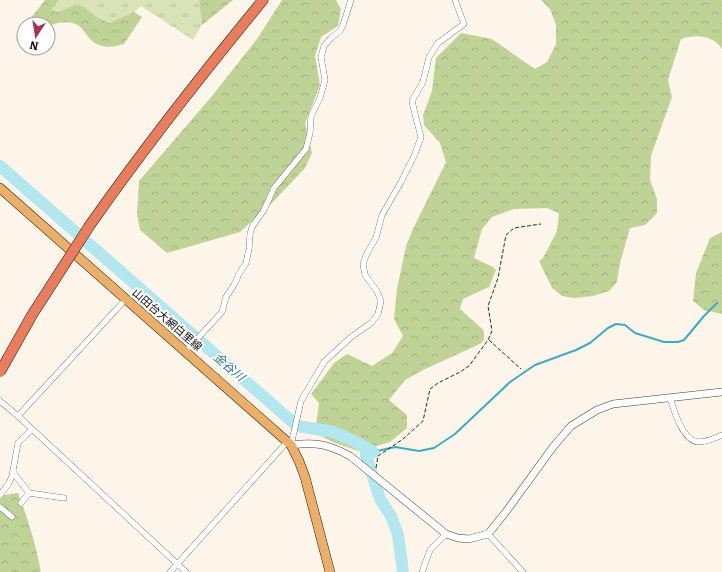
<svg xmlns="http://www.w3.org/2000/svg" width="722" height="572" viewBox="0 0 722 572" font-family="Bitter,'Noto Sans JP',serif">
	<defs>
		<pattern id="grass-tufts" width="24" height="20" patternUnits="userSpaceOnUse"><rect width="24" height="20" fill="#d8e4b7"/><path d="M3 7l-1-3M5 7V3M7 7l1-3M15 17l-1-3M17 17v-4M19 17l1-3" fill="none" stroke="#b8c29c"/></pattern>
		<pattern id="forest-crowns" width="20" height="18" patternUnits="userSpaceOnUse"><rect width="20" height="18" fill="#c0d397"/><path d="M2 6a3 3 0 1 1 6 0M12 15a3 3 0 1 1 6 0" fill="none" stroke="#a4b481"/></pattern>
	</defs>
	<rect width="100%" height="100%" fill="#fdf5e9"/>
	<path fill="url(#grass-tufts)" d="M59,0H199L202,25L193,40L141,6L134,12L109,23L95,16L83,6H73L56,12L52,10Z"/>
	<g fill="url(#forest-crowns)">
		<path d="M45,0H59L52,9L56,12L73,6H83L95,16L109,23L134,12L142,17L124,44C117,46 110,48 102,46C93,44 88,37 83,30C75,19 59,22 48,26V24H26Z"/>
		<path d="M199,0H233L202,25Z"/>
		<path d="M282,0H336L341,9L338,26L321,37L315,56L320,85L305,123L312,153L305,168L271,204L240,232L167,253L140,230L137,214L139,181L212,96L257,39Z"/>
		<path d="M541,0H722V49C713,35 696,34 681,39L668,80L672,97L651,156L650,180L657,199V213L645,225L630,228L620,263L617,282L609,291L593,296L575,298L562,296L552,288L539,261L543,258L557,231L559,213L547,208L514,209L492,217L482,229L474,258L493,267L496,270L489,287L463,299L460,309C468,317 477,323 484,331V340L480,344L423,370L405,380L389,400L407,415V428L390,442L359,451L335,443L315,433L319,403L311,394L334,363L347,354L372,366L392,353L403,336L394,319L397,289L406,246L413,229L446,162L440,143L424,125L423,115L432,91L436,58L461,33L492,39L535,69L547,62L556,44V25L550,9Z"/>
		<path d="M722,232V314L704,310L693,301L696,273L710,238Z"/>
		<path d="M18,493C28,519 36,545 41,572H0V499L4,495Z"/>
	</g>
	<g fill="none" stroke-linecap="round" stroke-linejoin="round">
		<path stroke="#40aac0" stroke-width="2" d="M373,452L395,447L419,451L434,448L455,434L510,382L535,365L576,350L590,343L608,328L616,324L625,325L635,333L664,342H678L684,340L704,316L717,303"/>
		<g stroke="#b2e7f0" stroke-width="12">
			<path d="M0,166L297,426L334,432L358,443L373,452"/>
			<path d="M373,452L366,455L380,499L391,516L398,535L403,572"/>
		</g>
		<g stroke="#3d3d3d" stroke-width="6">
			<g id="minor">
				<path d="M185,352L222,312L226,297L234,285L239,274L246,263L249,249L250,234L252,227L264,210L274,188L306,149L310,133L311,116L320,98L325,80L321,57L324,46L331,38L340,31L343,25L351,0"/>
				<path d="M670,398C674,410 682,440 698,442C706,442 714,439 722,435"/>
				<path d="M0,401L18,416L186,572"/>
				<path d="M18,416L125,300"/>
				<path d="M291,445L301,401L324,362L351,337L371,323L378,314L381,301L377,291L365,275L363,264L367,253L376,238L382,215L401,182L415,154L421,137L416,118L412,101L423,82L429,57L438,43L464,24L455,0"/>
				<path d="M13,472L29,493L64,498"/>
				<path d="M0,495L9,483L12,476L18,443L32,429"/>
				<path d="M21,503L29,493"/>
				<path d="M0,507L12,517"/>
				<path d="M488,534L523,572"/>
				<path d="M170,572L287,442"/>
				<path d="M422,572L430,550L446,534"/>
			</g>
		</g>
		<g stroke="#3d3d3d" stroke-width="8">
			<path id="tertiary" d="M291,445C316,442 328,444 350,456L446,534L458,538L469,539L488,534L505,513L553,447L571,426L597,410L613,404L722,392"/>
		</g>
		<g stroke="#1b1b1b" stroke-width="10">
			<path id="primary" d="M0,188L291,445L299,461L305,477L330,572"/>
		</g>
		<g stroke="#1b1b1b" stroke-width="11">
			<path id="motorway" d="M90,225C144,148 203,73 263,0"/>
		</g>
		<g stroke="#2c2c2c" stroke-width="1" stroke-dasharray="4 2" stroke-linecap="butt">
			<path d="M489,340L521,369"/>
			<path d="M376,468L378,456L403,439L423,421L430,389L438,383L460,372L469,366L488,340L492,331L488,306L498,278L506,235L514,228L541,224"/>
		</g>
		<use href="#minor" stroke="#fff" stroke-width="5.5"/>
		<use href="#tertiary" stroke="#fff" stroke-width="7"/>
		<use href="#primary" stroke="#ecaf6a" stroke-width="9"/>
		<use href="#motorway" stroke="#e77d5d" stroke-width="10"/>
		<g stroke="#1b1b1b" stroke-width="11" stroke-linecap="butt">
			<path id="motorway-bridge" d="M0,372L32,315L90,225"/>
		</g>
		<use href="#motorway-bridge" stroke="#e77d5d" stroke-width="10"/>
	</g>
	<g text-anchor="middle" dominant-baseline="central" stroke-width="4" stroke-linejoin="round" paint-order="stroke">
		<g font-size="11" fill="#0a0a0a" stroke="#fff">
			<text transform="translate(167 320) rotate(41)">山田台大網白里線</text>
		</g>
		<g font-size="12" font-style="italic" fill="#20788f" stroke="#fff">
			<text transform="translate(229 367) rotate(41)">金谷川</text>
		</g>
	</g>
	<g transform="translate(36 36) rotate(192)"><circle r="19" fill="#ffffff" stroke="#9d9d9d"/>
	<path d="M0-3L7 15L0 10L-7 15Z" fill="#ad2f52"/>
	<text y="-6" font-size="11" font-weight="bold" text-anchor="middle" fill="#0a0a0a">N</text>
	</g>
</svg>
